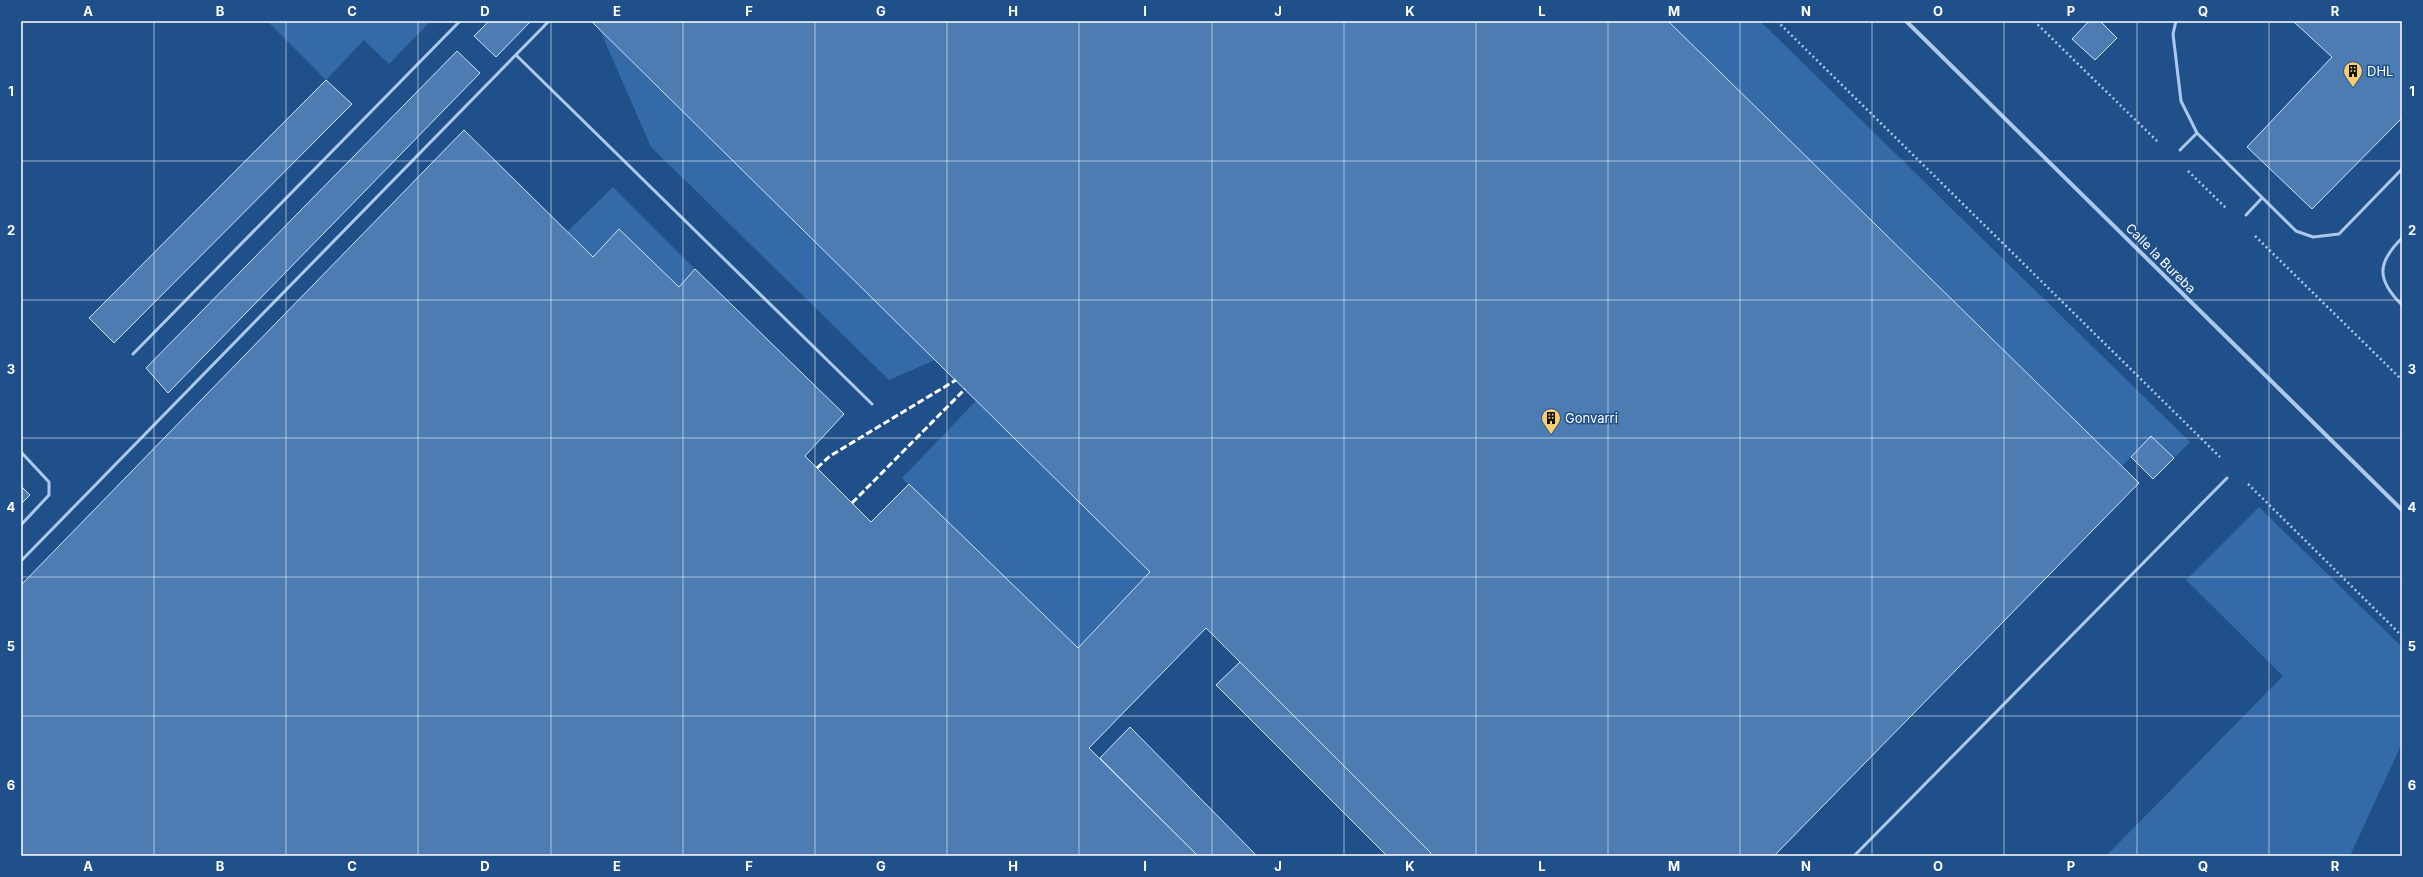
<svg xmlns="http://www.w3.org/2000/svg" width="2423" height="877" viewBox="0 0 2423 877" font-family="Inter,sans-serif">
	<rect width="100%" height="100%" fill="#205089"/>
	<g fill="#346aa7">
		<path d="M267,21H431L389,64L364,40L326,80Z"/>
		<path d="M1668,21H1760L2190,442L2174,458L2151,436L2122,466Z"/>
		<path d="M600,30L935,360L889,380L651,147Z"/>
		<path d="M613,187L695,269L679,287L619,229L593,257L567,232Z"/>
		<path d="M976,401L1150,572L1078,648L902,478Z"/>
		<path d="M2259,507L2402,647V743L2350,856H2106L2283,676L2186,580Z"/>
	</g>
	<g fill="#4d7cb3" stroke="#d0e3f8">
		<path d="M489,21H531L496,57L474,36Z"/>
		<path d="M591,21H1668L2139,483L1774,856H1433L1206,628L1089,748L1198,856H21V585L464,130L593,257L619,229L679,287L695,269L844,414L805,456L871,522L909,484L1078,648L1150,572Z"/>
		<path d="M2089,21H2100L2117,38L2095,60L2072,39Z"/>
		<path d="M2293,21H2402V118L2312,209L2247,147L2332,57Z"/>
		<path d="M457,51L480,73L168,393L146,368Z"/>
		<path d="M326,80L352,104L114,343L89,318Z"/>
		<path d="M2151,436L2174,458L2153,479L2131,457Z"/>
		<path d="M21,486L30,495L21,504Z"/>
		<path d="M1240,662L1431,853L1428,856H1387L1216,685Z"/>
		<path d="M1130,727L1257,856H1198L1100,758Z"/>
	</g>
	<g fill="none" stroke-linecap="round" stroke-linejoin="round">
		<g stroke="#acc9eb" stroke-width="2.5" stroke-dasharray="2 3" stroke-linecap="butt">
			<path d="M1777,21L2220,457"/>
			<path d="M2034,21L2158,142"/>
			<path d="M2188,171L2226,208"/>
			<path d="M2255,236L2402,380"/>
			<path d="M2248,484L2402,636"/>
		</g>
		<g stroke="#acc9eb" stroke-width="3">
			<path d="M2176,21L2173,34L2181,101L2197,133L2180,150"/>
			<path d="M516,55L872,404"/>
			<path d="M2197,133L2296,231L2313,237L2339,234L2402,169"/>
			<path d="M2246,215L2262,198"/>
			<path d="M2402,238C2377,263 2376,279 2402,305"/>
			<path d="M133,354L460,21"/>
			<path d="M21,452L49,482V495L21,525"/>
			<path d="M21,561L549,21"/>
			<path d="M1854,856L2227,478"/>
		</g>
		<path stroke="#acc9eb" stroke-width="4" d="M1906,21L2402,510"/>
		<g stroke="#fff" stroke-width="3" stroke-dasharray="7 3" stroke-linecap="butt">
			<path d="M817,468L830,456L956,380"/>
			<path d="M852,503L965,389"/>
		</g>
	</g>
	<path fill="none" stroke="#fff" stroke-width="1" stroke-opacity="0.55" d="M154,21V856M286,21V856M418,21V856M551,21V856M683,21V856M815,21V856M947,21V856M1079,21V856M1212,21V856M1344,21V856M1476,21V856M1608,21V856M1740,21V856M1872,21V856M2004,21V856M2137,21V856M2269,21V856M21,161H2402M21,300H2402M21,438H2402M21,577H2402M21,716H2402"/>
	<defs>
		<g id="building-pin" transform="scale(1)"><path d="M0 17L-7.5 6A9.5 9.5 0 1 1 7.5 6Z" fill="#f8cd6c" stroke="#205089"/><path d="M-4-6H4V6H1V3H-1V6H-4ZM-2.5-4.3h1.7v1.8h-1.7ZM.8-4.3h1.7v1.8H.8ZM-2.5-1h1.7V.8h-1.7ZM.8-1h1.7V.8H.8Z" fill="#111"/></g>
	</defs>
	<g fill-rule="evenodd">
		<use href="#building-pin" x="2353" y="71"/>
		<use href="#building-pin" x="1551" y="418"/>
	</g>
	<g text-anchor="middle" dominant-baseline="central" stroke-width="3" stroke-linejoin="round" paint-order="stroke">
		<g font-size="13" fill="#fff" stroke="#205089" text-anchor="start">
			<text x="2367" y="71">DHL</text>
			<text x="1565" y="418">Gonvarri</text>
		</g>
		<g font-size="13" fill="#fff" stroke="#205089">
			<text transform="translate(2161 258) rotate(45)">Calle la Bureba</text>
		</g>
	</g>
	<rect width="2423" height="877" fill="none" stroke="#205089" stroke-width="44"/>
	<rect x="22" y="22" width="2379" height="833" fill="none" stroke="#fff" stroke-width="1.5"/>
	<g font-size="13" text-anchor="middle" font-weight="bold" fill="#fff">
		<text x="88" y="16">A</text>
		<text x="220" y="16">B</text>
		<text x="352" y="16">C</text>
		<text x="485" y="16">D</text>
		<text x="617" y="16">E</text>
		<text x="749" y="16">F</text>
		<text x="881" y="16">G</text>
		<text x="1013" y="16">H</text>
		<text x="1145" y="16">I</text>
		<text x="1278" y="16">J</text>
		<text x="1410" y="16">K</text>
		<text x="1542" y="16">L</text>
		<text x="1674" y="16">M</text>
		<text x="1806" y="16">N</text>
		<text x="1938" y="16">O</text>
		<text x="2071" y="16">P</text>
		<text x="2203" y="16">Q</text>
		<text x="2335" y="16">R</text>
		<text x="11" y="96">1</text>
		<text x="2412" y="96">1</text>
		<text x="11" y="235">2</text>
		<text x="2412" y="235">2</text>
		<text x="11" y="374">3</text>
		<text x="2412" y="374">3</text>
		<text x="11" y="512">4</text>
		<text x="2412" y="512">4</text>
		<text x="11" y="651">5</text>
		<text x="2412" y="651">5</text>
		<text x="11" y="790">6</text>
		<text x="2412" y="790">6</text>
		<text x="88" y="871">A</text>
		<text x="220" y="871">B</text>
		<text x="352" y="871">C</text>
		<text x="485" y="871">D</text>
		<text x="617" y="871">E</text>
		<text x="749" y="871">F</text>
		<text x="881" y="871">G</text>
		<text x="1013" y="871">H</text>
		<text x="1145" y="871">I</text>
		<text x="1278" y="871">J</text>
		<text x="1410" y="871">K</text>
		<text x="1542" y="871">L</text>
		<text x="1674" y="871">M</text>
		<text x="1806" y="871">N</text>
		<text x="1938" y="871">O</text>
		<text x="2071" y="871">P</text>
		<text x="2203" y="871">Q</text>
		<text x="2335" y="871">R</text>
	</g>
</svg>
